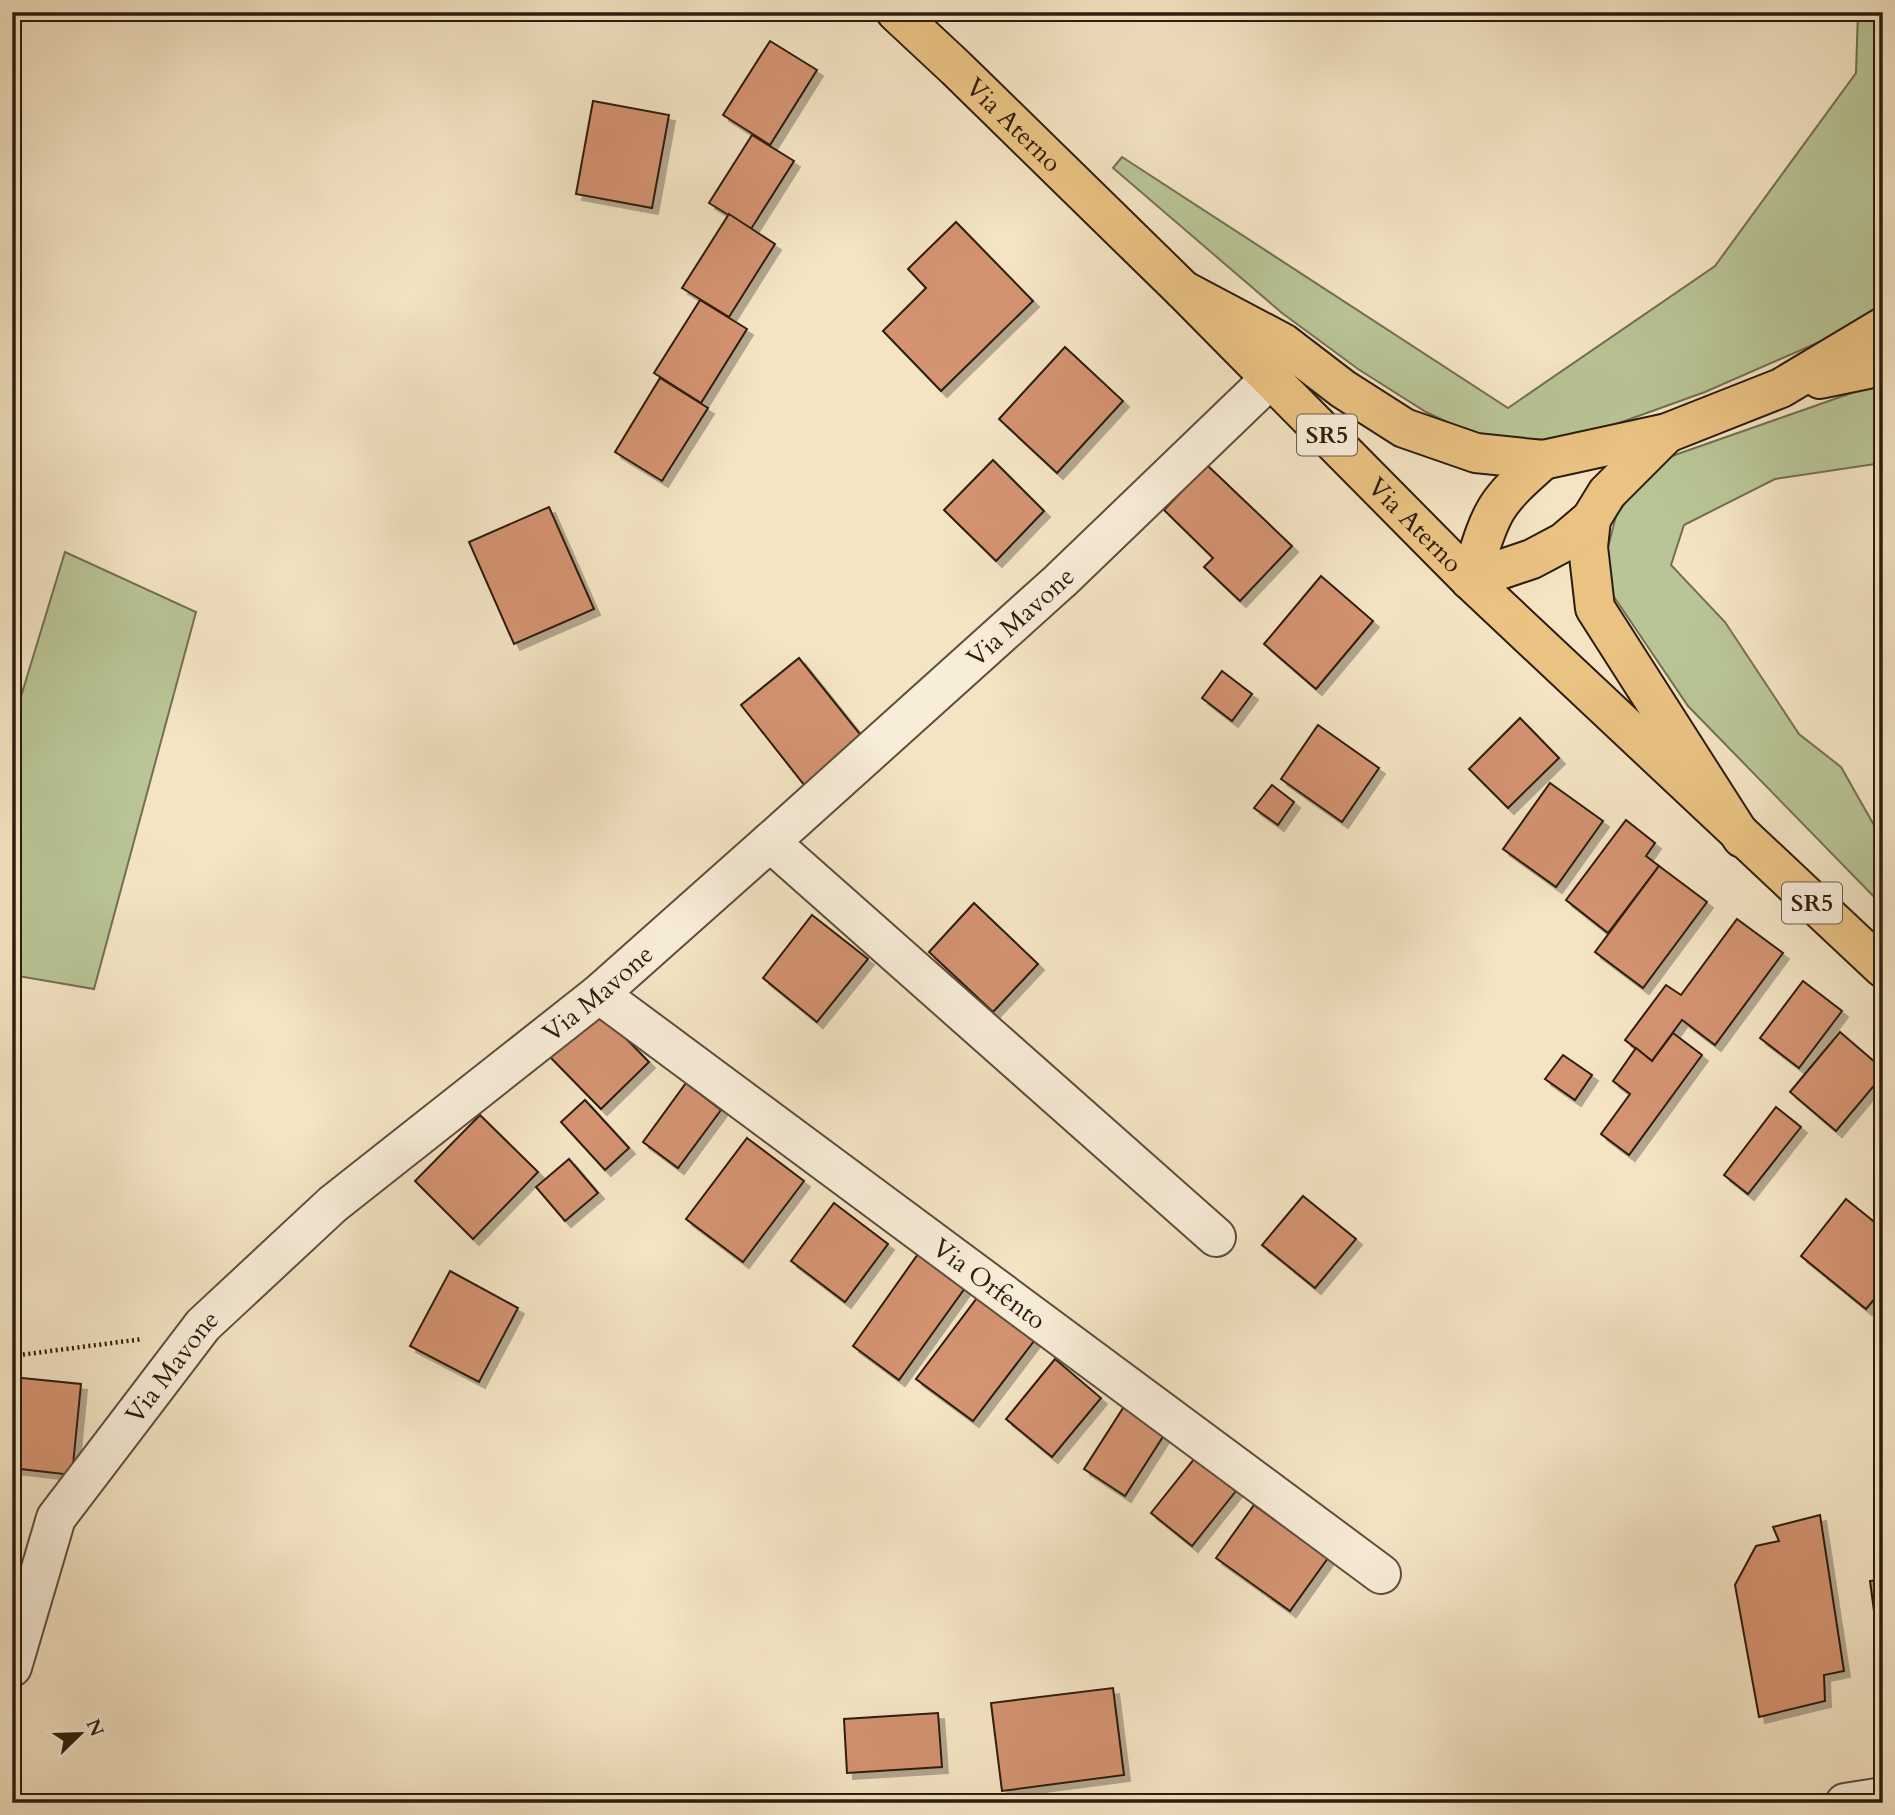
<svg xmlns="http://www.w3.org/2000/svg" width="1895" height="1815" viewBox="0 0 1895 1815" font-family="Cardo,serif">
	<defs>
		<filter id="shadow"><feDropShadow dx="6" dy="6" stdDeviation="0" flood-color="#0004"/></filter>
	</defs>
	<rect width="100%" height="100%" fill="#f4e4c4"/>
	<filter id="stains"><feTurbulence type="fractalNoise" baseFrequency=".00286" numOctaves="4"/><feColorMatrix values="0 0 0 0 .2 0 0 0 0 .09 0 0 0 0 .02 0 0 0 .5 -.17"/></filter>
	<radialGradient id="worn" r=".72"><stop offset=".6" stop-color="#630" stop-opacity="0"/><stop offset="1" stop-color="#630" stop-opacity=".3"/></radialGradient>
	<g fill="#b9c596" stroke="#737052" stroke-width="2">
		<path d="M1858,12H1883V303L1833,336L1705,392L1594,432L1567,440L1512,439L1468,432L1426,412L1358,369L1282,313L1113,168L1122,157L1508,408L1715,266L1856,73Z"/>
		<path d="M1883,382V465L1875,464L1775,479L1684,525L1671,565L1725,622L1799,734L1841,767L1883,841V906L1688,706L1610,591L1606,555L1616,516L1638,484L1672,456Z"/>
		<path d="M65,552L196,612L94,989L12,975V726Z"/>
	</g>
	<g fill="#d49371" stroke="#2d1c0d" stroke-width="2" filter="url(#shadow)">
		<path d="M770,41L817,70L770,145L723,115Z"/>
		<path d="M593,101L669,115L652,208L576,194Z"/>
		<path d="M752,135L794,161L751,229L709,203Z"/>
		<path d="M729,214L775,244L729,317L682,288Z"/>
		<path d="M956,222L1033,301L941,391L883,331L926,288L908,269Z"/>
		<path d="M700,300L747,329L701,403L654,373Z"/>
		<path d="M1065,347L1123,401L1057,473L999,419Z"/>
		<path d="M660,378L708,408L662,481L615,452Z"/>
		<path d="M993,460L1044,511L996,561L944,510Z"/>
		<path d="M1207,465L1292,546L1240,601L1204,567L1213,558L1164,510Z"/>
		<path d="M549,507L594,609L514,644L469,542Z"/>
		<path d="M1321,576L1373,621L1316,689L1264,644Z"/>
		<path d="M799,658L864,739L805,786L741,705Z"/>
		<path d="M1222,671L1252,694L1232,721L1202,698Z"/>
		<path d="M1520,718L1559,758L1508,808L1469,769Z"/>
		<path d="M1318,725L1379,768L1342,822L1281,779Z"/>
		<path d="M1550,783L1603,821L1556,887L1503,849Z"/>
		<path d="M1272,785L1294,802L1278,825L1254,808Z"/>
		<path d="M1626,820L1655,843L1646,856L1659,866L1608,933L1566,900Z"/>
		<path d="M1659,866L1707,902L1643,988L1595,952Z"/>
		<path d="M974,903L1038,964L993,1012L929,952Z"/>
		<path d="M812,915L868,959L817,1022L763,978Z"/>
		<path d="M1737,919L1783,953L1715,1045L1682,1020L1652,1061L1625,1040L1666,985L1681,995Z"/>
		<path d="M1803,981L1842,1011L1799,1068L1760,1038Z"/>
		<path d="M598,1010L649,1062L601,1109L550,1057Z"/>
		<path d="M1840,1032L1883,1069V1075L1836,1131L1790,1092Z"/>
		<path d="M1673,1033L1702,1055L1629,1155L1601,1134L1630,1094L1613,1081L1636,1048L1652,1061Z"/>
		<path d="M1563,1055L1592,1075L1575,1100L1545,1079Z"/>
		<path d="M686,1083L721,1110L678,1168L643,1142Z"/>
		<path d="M585,1100L629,1148L605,1170L561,1122Z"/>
		<path d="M1776,1107L1801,1127L1748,1194L1724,1175Z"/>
		<path d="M480,1115L538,1172L473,1239L415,1181Z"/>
		<path d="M747,1138L804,1181L743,1262L686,1219Z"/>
		<path d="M569,1159L598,1193L565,1221L536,1187Z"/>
		<path d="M1303,1196L1356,1239L1315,1288L1262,1245Z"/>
		<path d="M1846,1199L1883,1229V1289L1866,1309L1801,1256Z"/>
		<path d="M834,1203L888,1244L845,1302L791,1261Z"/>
		<path d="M918,1254L965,1288L899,1380L853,1346Z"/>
		<path d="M450,1271L518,1308L479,1382L410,1346Z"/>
		<path d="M977,1298L1034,1341L973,1421L916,1379Z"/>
		<path d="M1055,1359L1101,1398L1052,1457L1006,1419Z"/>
		<path d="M12,1377L81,1384L72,1475L12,1468Z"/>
		<path d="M1125,1405L1166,1432L1125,1496L1084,1469Z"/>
		<path d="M1195,1458L1236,1491L1192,1546L1151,1513Z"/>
		<path d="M1254,1505L1328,1558L1290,1611L1216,1558Z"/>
		<path d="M1820,1515L1844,1671L1824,1675L1825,1701L1759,1717L1735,1585L1756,1546L1779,1541L1773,1527Z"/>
		<path d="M1883,1579V1678L1870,1581Z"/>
		<path d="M1113,1688L1124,1775L1002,1791L991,1703Z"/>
		<path d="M938,1713L942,1767L847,1773L844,1719Z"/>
	</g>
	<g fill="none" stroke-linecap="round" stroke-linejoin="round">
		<g stroke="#5f4e3b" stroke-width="42">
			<g id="minor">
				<path d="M770,842L1216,1237"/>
				<path id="s1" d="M599,994L1381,1574"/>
				<path id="s2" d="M12,1667L56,1518L203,1325L333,1204L599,994L770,842L1060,581L1271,378"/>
				<path d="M1845,1803L1883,1797"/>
			</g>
		</g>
		<g stroke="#2d1c0d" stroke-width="42">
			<g id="major">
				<path id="s3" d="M896,12L956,68L1183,290L1470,580L1883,968"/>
			</g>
		</g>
		<g stroke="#2d1c0d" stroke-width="42">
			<g id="highway">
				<path d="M1183,290L1283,343L1343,389L1404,428L1476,453L1543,460L1667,433L1781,388L1883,327"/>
				<path d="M1820,379L1883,366"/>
				<path d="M1591,519L1588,547L1595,608L1742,838"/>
				<path d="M1470,580L1532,559L1564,542L1591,519L1607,493L1667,433"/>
				<path d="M1470,580C1478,557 1484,529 1497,508C1509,489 1527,475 1543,460"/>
			</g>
		</g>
		<path stroke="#2d1c0d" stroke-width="4.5" stroke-dasharray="2 3.5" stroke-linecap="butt" d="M12,1356L143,1339"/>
		<use href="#minor" stroke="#f8edd9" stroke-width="38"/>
		<use href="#major" stroke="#eac282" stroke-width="38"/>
		<use href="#highway" stroke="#eac282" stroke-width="38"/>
	</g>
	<g text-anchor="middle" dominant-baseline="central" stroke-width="7" stroke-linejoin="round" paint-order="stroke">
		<g fill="#f8edd9" stroke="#6a5b4a" stroke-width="2">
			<rect x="1297" y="414.5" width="60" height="41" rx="5"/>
			<rect x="1782" y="882.5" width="60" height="41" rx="5"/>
		</g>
		<g font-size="24" font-weight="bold" fill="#2d1c0d">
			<text x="1327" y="435">SR5</text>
			<text x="1812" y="903">SR5</text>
		</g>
		<g font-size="26" fill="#2d1c0d" stroke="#f8edd9">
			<text stroke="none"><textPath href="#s3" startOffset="163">Via Aterno</textPath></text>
			<text stroke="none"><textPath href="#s3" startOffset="730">Via Aterno</textPath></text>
			<text stroke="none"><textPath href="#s2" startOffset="1480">Via Mavone</textPath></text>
			<text stroke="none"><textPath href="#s2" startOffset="914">Via Mavone</textPath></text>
			<text stroke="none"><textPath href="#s1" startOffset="486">Via Orfento</textPath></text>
			<text stroke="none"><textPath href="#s2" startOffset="346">Via Mavone</textPath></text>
		</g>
	</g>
	<rect width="1895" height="1815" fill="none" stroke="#f4e4c4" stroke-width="42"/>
	<rect x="14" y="14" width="1867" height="1787" fill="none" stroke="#2d1c0d" stroke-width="3.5"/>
	<rect x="21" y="21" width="1853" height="1773" fill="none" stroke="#2d1c0d" stroke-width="2"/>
	<g transform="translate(80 1734) rotate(67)" stroke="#f8edd9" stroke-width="5" paint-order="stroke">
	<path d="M0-5L12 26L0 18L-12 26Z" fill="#2d1c0d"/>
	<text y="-10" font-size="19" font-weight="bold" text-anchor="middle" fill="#2d1c0d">N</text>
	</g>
	<rect width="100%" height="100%" filter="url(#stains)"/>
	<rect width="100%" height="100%" fill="url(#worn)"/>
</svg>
